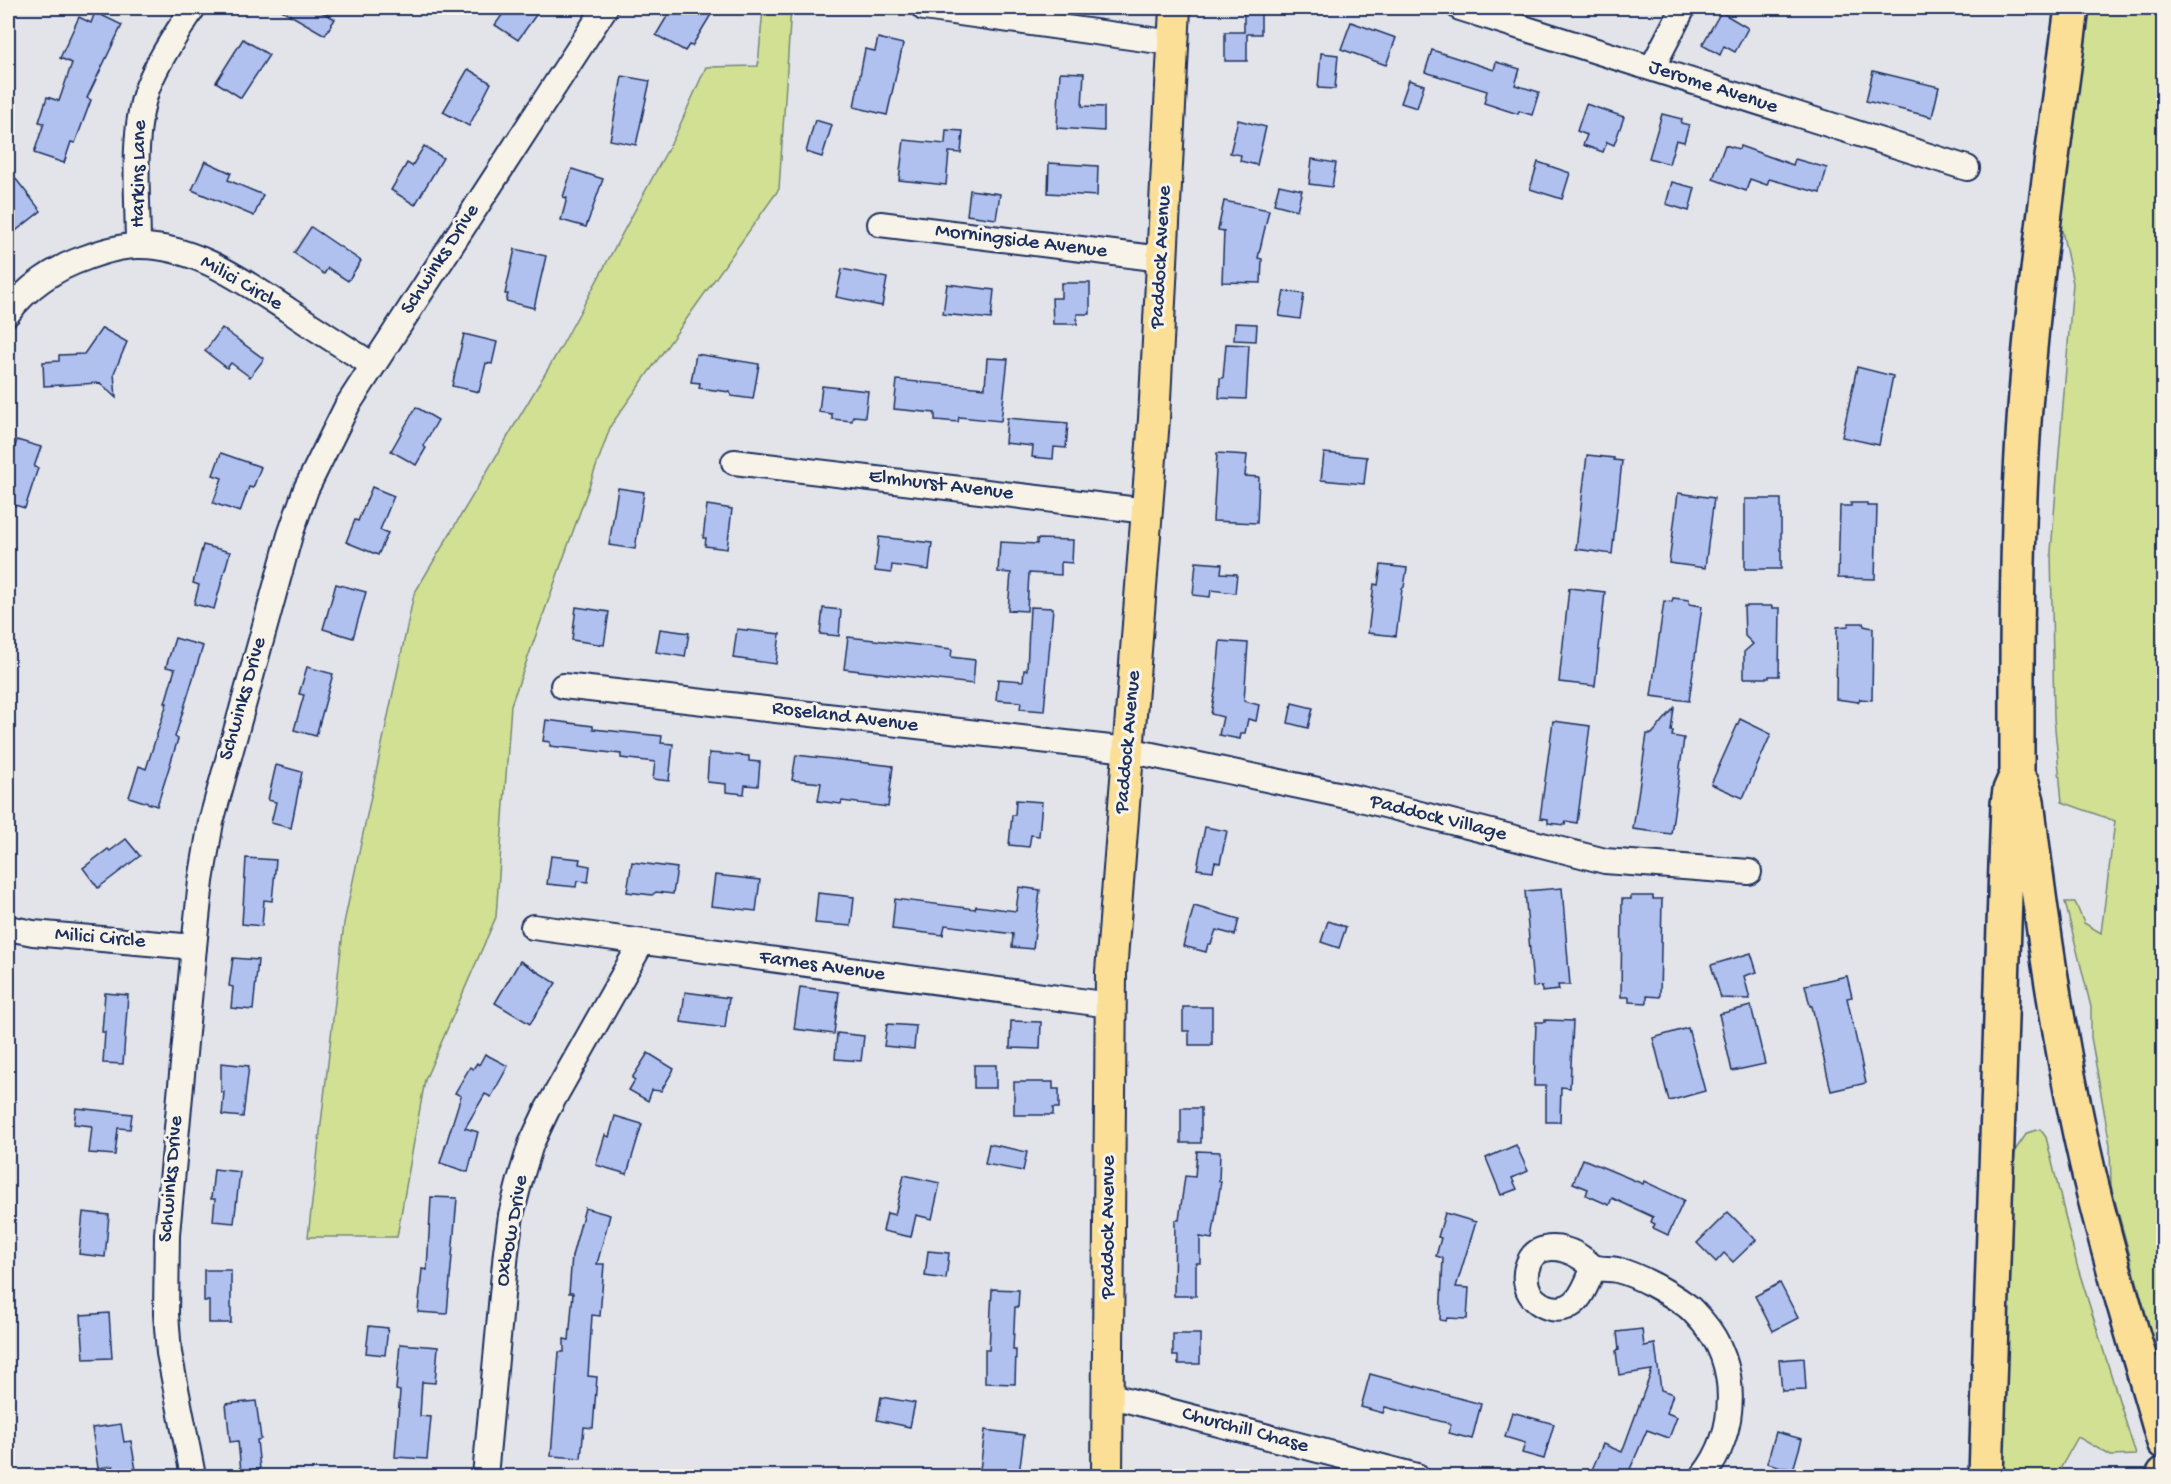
<svg xmlns="http://www.w3.org/2000/svg" width="2171" height="1484" viewBox="0 0 2171 1484" font-family="'Gochi Hand',sans-serif">
	<rect width="100%" height="100%" fill="#e2e4ea"/>
	<filter id="ink" filterUnits="userSpaceOnUse"><feTurbulence type="fractalNoise" baseFrequency=".0167" numOctaves="2"/><feDisplacementMap in="SourceGraphic" scale="12" xChannelSelector="R" yChannelSelector="G"/><feConvolveMatrix kernelMatrix="1 2 1 2 8 2 1 2 1" color-interpolation-filters="sRGB"/></filter>
	<g filter="url(#ink)">
		<g fill="#d1e093" stroke="#768878" stroke-width="1.5">
			<path d="M763,8H791L779,189L611,425L511,705L496,917L425,1080L397,1237H308L344,923L414,594L561,347L675,136L706,67L758,66Z"/>
			<path d="M2088,8H2163V1352L2152,1337L2111,1186L2110,1145L2091,1037V1007L2065,902H2075L2084,923L2101,933L2115,821L2062,802L2054,718L2051,551L2073,283L2057,207Z"/>
			<path d="M2040,1129L2046,1137L2077,1265L2136,1455L2111,1456L2078,1437L2056,1476H1997L2009,1187L2016,1149L2027,1133Z"/>
		</g>
		<g fill="#b0c1f0" stroke="#1b2f5e" stroke-width="1.5">
			<path d="M278,8H314L335,19L325,35Z"/>
			<path d="M507,8H541L518,40L495,25Z"/>
			<path d="M672,8H715L692,46L689,45L685,51L656,35Z"/>
			<path d="M1244,8H1261V34H1247V61H1225V32H1244Z"/>
			<path d="M95,12L122,25L87,98L91,100L75,143L71,142L64,163L34,153L44,123L39,122L47,97L59,101L72,63L60,58L79,17L91,23Z"/>
			<path d="M1721,12L1748,28L1735,52L1724,46L1720,55L1702,45Z"/>
			<path d="M1351,22L1396,38L1386,65L1341,49Z"/>
			<path d="M878,38L903,44L887,115L854,107L865,49L875,51Z"/>
			<path d="M243,39L269,55L241,98L216,82Z"/>
			<path d="M1432,50L1494,70L1496,62L1520,69L1515,85L1539,92L1532,115L1519,111L1518,114L1484,103L1487,91L1425,72Z"/>
			<path d="M1321,53L1338,55L1335,89L1318,88Z"/>
			<path d="M468,69L491,83L469,126L443,112Z"/>
			<path d="M1873,71L1939,87L1932,117L1866,101Z"/>
			<path d="M1060,72L1084,73L1082,106L1104,107V131L1057,128Z"/>
			<path d="M622,76L650,81L636,145L610,140Z"/>
			<path d="M1409,80L1424,85L1417,108L1401,103Z"/>
			<path d="M1586,104L1624,117L1614,145L1607,142L1603,152L1583,145L1587,135L1577,131Z"/>
			<path d="M1662,114L1682,119L1681,123L1689,125L1684,142L1676,140L1669,164L1649,158Z"/>
			<path d="M815,120L832,125L822,157L806,152Z"/>
			<path d="M1238,120L1266,127L1257,165L1240,161L1241,155L1230,153Z"/>
			<path d="M946,130L963,131L961,153L949,152L946,185L899,180L904,140L945,144Z"/>
			<path d="M1725,145L1739,149L1740,146L1793,165L1795,159L1827,168L1820,193L1769,179L1767,185L1750,179L1746,191L1713,179Z"/>
			<path d="M424,146L443,158L415,205L391,190L407,163L412,166Z"/>
			<path d="M1312,159L1336,163L1332,187L1309,184Z"/>
			<path d="M205,161L231,173L228,180L263,195L254,216L192,190Z"/>
			<path d="M1538,162L1570,173L1562,199L1530,189Z"/>
			<path d="M1049,163L1098,166L1097,196L1048,193Z"/>
			<path d="M8,169L41,211L8,237Z"/>
			<path d="M572,169L603,179L586,227L561,220L567,198L563,197Z"/>
			<path d="M1672,182L1695,188L1689,211L1666,204Z"/>
			<path d="M1279,185L1302,190L1297,210L1274,204Z"/>
			<path d="M970,190L1000,194L996,219L967,215Z"/>
			<path d="M1224,201L1269,210L1258,258L1262,259L1261,283L1222,282L1224,231L1218,230Z"/>
			<path d="M311,227L361,261L348,281L328,268L324,274L294,253Z"/>
			<path d="M515,249L546,256L534,308L506,301L508,294H505Z"/>
			<path d="M842,269L887,278L882,306L836,297Z"/>
			<path d="M1061,283H1090V314H1077V324H1053L1052,298H1061Z"/>
			<path d="M947,284L994,290L991,319L943,314Z"/>
			<path d="M1284,291L1304,294L1300,319L1279,316Z"/>
			<path d="M1235,323L1257,324L1256,341L1234,340Z"/>
			<path d="M102,328L127,342L114,373L116,398L100,383L44,386L43,362L59,361V355L84,354Z"/>
			<path d="M222,328L264,359L250,377L231,363L227,368L205,351Z"/>
			<path d="M464,334L497,342L492,364L486,363L479,392L452,386Z"/>
			<path d="M1226,344L1249,345L1246,399L1219,398L1220,378H1223Z"/>
			<path d="M696,354L759,364L753,399L731,396L730,392L699,388L700,383L691,382Z"/>
			<path d="M987,358L1008,359L1001,421L959,417L958,422L935,420V413L894,409L897,380L985,388Z"/>
			<path d="M1857,367L1893,376L1879,445L1842,437Z"/>
			<path d="M822,386L868,391L865,417L853,416L852,421L832,419V414L819,412Z"/>
			<path d="M416,407L438,420L423,446L426,448L416,465L391,451Z"/>
			<path d="M1007,418L1068,423L1066,448L1054,447L1053,459L1032,457L1033,446L1005,443Z"/>
			<path d="M17,440L41,447L34,467L38,468L25,508L8,503V469Z"/>
			<path d="M221,453L261,467L253,488L249,487L240,512L213,503L222,478L213,475Z"/>
			<path d="M1217,453L1247,455L1245,476L1259,477L1257,523L1213,521Z"/>
			<path d="M1324,453L1367,457L1364,484L1321,480Z"/>
			<path d="M1587,455L1614,458V460L1622,461L1612,554L1576,549Z"/>
			<path d="M372,487L394,496L380,530L388,533L378,555L346,542L355,520L358,521Z"/>
			<path d="M618,488L644,492L635,549L609,545Z"/>
			<path d="M1678,493L1714,498L1705,568L1669,563Z"/>
			<rect x="1745" y="499" width="36" height="70"/>
			<path d="M1851,503H1867V506H1877L1875,579L1838,578L1840,506H1851Z"/>
			<path d="M707,505L732,509L727,549L705,546L706,538H703Z"/>
			<path d="M879,537L932,543L929,570L892,565L891,573L875,571Z"/>
			<path d="M1037,539L1073,540L1072,563L1061,562V575L1029,573L1027,611L1008,610L1011,573L998,572L1000,542L1037,544Z"/>
			<path d="M203,545L230,552L214,609L194,604L199,585L193,583Z"/>
			<path d="M1196,562L1222,564L1221,573L1237,574L1235,593L1211,590L1210,597L1193,595Z"/>
			<path d="M1381,565L1407,568L1404,587L1402,589L1396,636L1368,633L1374,584L1378,585Z"/>
			<path d="M336,584L366,592L353,638L323,629Z"/>
			<path d="M1569,588L1605,592L1595,686L1559,682Z"/>
			<path d="M1673,598L1689,600V604L1702,606L1689,701L1651,696L1664,601L1672,602Z"/>
			<path d="M1744,606H1772V608H1780L1779,676H1769V678H1744V652L1753,644L1745,636Z"/>
			<path d="M576,607L609,612L604,645L572,640Z"/>
			<path d="M1030,607L1053,608L1044,711L1020,709L1021,702L996,700L998,679L1023,681L1024,670H1027Z"/>
			<path d="M823,608L841,610L839,636L820,634Z"/>
			<path d="M1849,623H1863L1864,626L1873,628L1872,700L1860,699L1858,702L1836,699L1837,627L1848,626Z"/>
			<path d="M660,629L689,633L685,657L656,652Z"/>
			<path d="M737,629L780,634L776,664L733,658Z"/>
			<path d="M848,637L952,649L951,657L975,660L973,684L844,669Z"/>
			<path d="M175,638L203,646L175,737L178,739L157,806L129,797L139,766L146,769L167,703H165L175,669L166,667Z"/>
			<path d="M1220,641L1248,643L1244,701L1259,705L1256,721L1248,719L1245,733H1241L1240,739L1219,735L1223,717L1211,714L1216,687Z"/>
			<path d="M307,667L333,674L316,736L294,730L304,695L299,694Z"/>
			<path d="M1292,703L1313,708L1308,728L1288,723Z"/>
			<path d="M1674,708L1671,731H1673L1672,736L1684,738L1671,834L1633,829L1647,734H1652Z"/>
			<path d="M1740,719L1771,734L1743,798L1711,784Z"/>
			<path d="M546,720L593,726V729L662,736L661,743L673,744L669,781L653,779L655,762L621,758V754L550,746V742L543,741Z"/>
			<path d="M1553,721L1590,726L1577,823L1566,821L1565,825L1548,823V819L1540,818Z"/>
			<path d="M709,753L749,756V761L760,762L758,786L745,785L744,794L726,792V784L707,782Z"/>
			<path d="M796,755L893,766L888,807L842,801L841,804L818,801L821,783L792,780Z"/>
			<path d="M276,765L302,772L291,828L271,823L276,802L268,800Z"/>
			<path d="M1016,800L1042,802L1039,836L1031,835L1029,847L1009,845L1012,815H1015Z"/>
			<path d="M1205,827L1227,831L1220,863L1215,862L1213,871L1197,869Z"/>
			<path d="M126,839L140,856L98,888L83,868L108,849L110,851Z"/>
			<path d="M551,856L580,859L579,864L590,866L588,882L577,881L576,887L547,884Z"/>
			<path d="M246,858L276,860L272,901L264,900L262,926L242,924Z"/>
			<path d="M632,862L677,868L673,894L656,892L652,895L627,892Z"/>
			<path d="M715,875L760,880L756,911L711,906Z"/>
			<path d="M1019,887L1040,890L1033,949L1012,947L1013,934L945,925L943,935L892,929L895,899L975,909L976,906L1016,911Z"/>
			<path d="M1562,888L1570,985H1558L1559,990L1542,992V986L1533,987L1525,891Z"/>
			<path d="M818,893L854,897L851,926L815,923Z"/>
			<path d="M1631,896H1653V899H1662L1660,997L1647,996V1003L1629,1002V997H1621L1622,899H1631Z"/>
			<path d="M1194,906L1239,919L1235,935L1216,930L1211,944H1208L1206,952L1183,946Z"/>
			<path d="M1328,921L1346,927L1339,948L1321,942Z"/>
			<path d="M1751,953L1757,972L1744,976L1750,999L1721,998L1711,965Z"/>
			<path d="M233,958L258,960L253,1010L231,1008L233,987L229,986Z"/>
			<path d="M520,961L556,983L530,1024L495,1003Z"/>
			<path d="M1847,976L1852,997L1847,998L1866,1083L1831,1091L1812,1006H1810L1805,985Z"/>
			<path d="M800,987L839,992L834,1034L794,1029Z"/>
			<path d="M685,992L729,998L725,1028L681,1022Z"/>
			<path d="M105,993L128,995L123,1064L103,1063L105,1032H102Z"/>
			<path d="M1751,1006L1765,1064L1732,1071L1719,1014Z"/>
			<path d="M1183,1007H1212V1045H1189V1031H1183Z"/>
			<path d="M1545,1020L1573,1021L1570,1088L1561,1087L1560,1122H1546V1086H1534L1536,1022H1545Z"/>
			<path d="M1011,1021L1041,1022L1040,1049L1010,1048Z"/>
			<path d="M887,1024L916,1026L914,1049L884,1046Z"/>
			<path d="M1688,1028L1705,1091L1669,1101L1653,1038Z"/>
			<path d="M837,1033L864,1036L861,1061L835,1059Z"/>
			<path d="M648,1053L674,1069L661,1091L652,1090L648,1101L629,1090L635,1080L632,1078Z"/>
			<path d="M485,1054L508,1066L491,1097L485,1094L465,1128L478,1132L468,1172L440,1163L461,1096L455,1093L470,1067L473,1069L477,1063L479,1065Z"/>
			<path d="M221,1063L249,1066L243,1117L222,1115L224,1092H221Z"/>
			<rect x="974" y="1065" width="22" height="23"/>
			<path d="M1014,1082H1053V1089H1059V1108H1053V1115H1014Z"/>
			<path d="M76,1108L132,1114L130,1129L118,1128L115,1155L89,1153L92,1126L74,1124Z"/>
			<rect x="1181" y="1108" width="20" height="35"/>
			<path d="M615,1116L642,1124L627,1174L596,1165L605,1135L609,1137Z"/>
			<path d="M989,1144L1027,1152L1023,1171L985,1164Z"/>
			<path d="M1516,1145L1528,1171L1512,1178L1517,1189L1501,1195L1486,1158Z"/>
			<path d="M1197,1151L1220,1152L1219,1181H1221L1212,1239L1200,1237V1263H1196V1296H1174L1175,1220H1179L1185,1176L1195,1177Z"/>
			<path d="M1583,1159L1643,1184L1644,1181L1684,1200L1668,1235L1653,1228L1655,1224L1651,1222L1653,1217L1612,1198L1609,1205L1586,1195L1588,1189L1573,1183Z"/>
			<path d="M214,1169L240,1172L234,1223L213,1221L215,1199H211Z"/>
			<path d="M904,1175L940,1183L932,1219L916,1215L911,1237L883,1231L887,1213L895,1215Z"/>
			<path d="M431,1197L457,1198L447,1314L418,1312L422,1269L427,1270Z"/>
			<path d="M585,1208L610,1215L597,1264H604L600,1316L592,1315L588,1376L597,1377L593,1428L584,1427L581,1458L551,1456L559,1352H564V1339L569,1340L573,1293H569L572,1256Z"/>
			<path d="M83,1212L109,1215L105,1257L79,1254Z"/>
			<path d="M1728,1212L1756,1240L1733,1262L1724,1253L1716,1262L1697,1243Z"/>
			<path d="M1445,1213L1476,1222L1456,1287L1469,1288L1467,1319L1447,1318L1446,1321L1440,1320L1443,1258L1436,1256L1441,1238L1438,1237Z"/>
			<path d="M928,1251L949,1253L946,1279L925,1276Z"/>
			<path d="M204,1270H231V1323H209V1301H204Z"/>
			<path d="M1780,1283L1798,1318L1773,1331L1755,1296Z"/>
			<path d="M992,1289L1019,1290L1018,1307H1015L1013,1350H1016L1015,1384L985,1383V1350H989Z"/>
			<path d="M109,1313L112,1358L84,1359L81,1315Z"/>
			<path d="M369,1326L388,1328L385,1355L366,1353Z"/>
			<path d="M1642,1329L1644,1346L1655,1344L1661,1390L1673,1394L1667,1413L1677,1417L1669,1438L1647,1430L1627,1476H1601L1591,1472L1603,1444L1622,1452L1652,1370L1619,1375L1616,1351L1619,1350L1617,1332Z"/>
			<path d="M1173,1334H1200V1364H1178V1356H1173Z"/>
			<path d="M400,1344L438,1347L435,1383L422,1382L420,1416L431,1417L427,1459L395,1457L400,1391L396,1390Z"/>
			<path d="M1804,1358L1806,1390L1782,1391L1779,1360Z"/>
			<path d="M1370,1374L1481,1404L1472,1439L1449,1433L1451,1424L1385,1407L1383,1413L1361,1407Z"/>
			<path d="M881,1397L915,1403L910,1427L877,1420Z"/>
			<path d="M256,1401L261,1439L257,1440L260,1469L241,1471L238,1441L230,1442L226,1404Z"/>
			<path d="M1512,1412L1554,1424L1544,1459L1522,1453L1525,1443L1505,1437Z"/>
			<path d="M121,1424L124,1442L131,1441L136,1470L114,1473L113,1466L98,1468L92,1428Z"/>
			<path d="M985,1430L1024,1435L1019,1474L980,1470Z"/>
			<path d="M1776,1432L1802,1439L1793,1470L1767,1463Z"/>
		</g>
		<g fill="none" stroke-linecap="round" stroke-linejoin="round">
			<g stroke="#1b2f5e" stroke-width="28">
				<g id="minor">
					<path d="M924,8L1173,43"/>
					<path d="M1460,8L1967,168"/>
					<path d="M1652,68L1683,8"/>
					<path d="M880,224L1162,259"/>
					<path d="M138,246C138,198 131,134 147,89C158,60 177,33 193,8"/>
					<path d="M8,313C26,288 55,268 85,258C101,252 120,246 138,246C194,245 243,281 288,310C316,329 344,347 373,365"/>
					<path d="M734,462L1147,511"/>
					<path d="M563,686L1128,750L1361,799L1605,861L1749,872"/>
					<path d="M533,927L1110,1005"/>
					<path d="M8,928L33,933L194,947"/>
					<path d="M1594,1267C1589,1278 1585,1291 1577,1300C1562,1317 1532,1307 1527,1286C1523,1272 1529,1252 1545,1249C1557,1246 1573,1251 1583,1259C1587,1261 1590,1266 1594,1267C1601,1270 1610,1268 1617,1270C1638,1275 1668,1292 1686,1305C1692,1309 1697,1316 1702,1321C1740,1364 1738,1432 1703,1476"/>
					<path d="M1108,1395L1417,1476"/>
					<path d="M193,1476L169,1353L166,1314L167,1234L194,947L201,881L211,822L290,535L306,489L347,406L605,8"/>
					<path d="M485,1476L506,1252L511,1215L520,1180L531,1144L547,1110L642,942"/>
				</g>
			</g>
			<g stroke="#1b2f5e" stroke-width="34">
				<path id="major" d="M1107,1476L1111,972L1154,419L1175,8"/>
			</g>
			<g stroke="#1b2f5e" stroke-width="38">
				<g id="highway">
					<path d="M2022,783L2027,801C2042,927 2060,1051 2089,1174C2110,1264 2139,1353 2164,1442"/>
					<path d="M1986,1476L2008,804L2010,790L2017,774C2017,661 2016,549 2023,437C2032,293 2053,150 2072,8"/>
					<path d="M2163,1476L2164,1474"/>
				</g>
			</g>
			<use href="#minor" stroke="#f7f3e8" stroke-width="24"/>
			<use href="#major" stroke="#fbdf96" stroke-width="30"/>
			<use href="#highway" stroke="#fbdf96" stroke-width="33"/>
		</g>
	</g>
	<g text-anchor="middle" dominant-baseline="central" stroke-width="6" stroke-linejoin="round" paint-order="stroke">
		<g font-size="21" fill="#1b2f5e" stroke="#f7f3e8">
			<text transform="translate(1713 88) rotate(18)">Jerome Avenue</text>
			<text transform="translate(140 174) rotate(-89)">Harkins Lane</text>
			<text transform="translate(1021 242) rotate(7)">Morningside Avenue</text>
			<text transform="translate(1162 257) rotate(-87)">Paddock Avenue</text>
			<text transform="translate(441 260) rotate(-57)">Schwinks Drive</text>
			<text transform="translate(241 284) rotate(30)">Milici Circle</text>
			<text transform="translate(941 486) rotate(7)">Elmhurst Avenue</text>
			<text transform="translate(244 699) rotate(-74)">Schwinks Drive</text>
			<text transform="translate(845 718) rotate(7)">Roseland Avenue</text>
			<text transform="translate(1129 742) rotate(-85)">Paddock Avenue</text>
			<text transform="translate(1438 819) rotate(14)">Paddock Village</text>
			<text transform="translate(100 939) rotate(5)">Milici Circle</text>
			<text transform="translate(822 967) rotate(8)">Farnes Avenue</text>
			<text transform="translate(172 1179) rotate(-85)">Schwinks Drive</text>
			<text transform="translate(1109 1227) rotate(-90)">Paddock Avenue</text>
			<text transform="translate(513 1231) rotate(-80)">Oxbow Drive</text>
			<text transform="translate(1245 1431) rotate(15)">Churchill Chase</text>
		</g>
	</g>
	<rect width="2171" height="1484" fill="none" stroke="#f7f3e8" stroke-width="30"/>
	<rect x="15" y="15" width="2141" height="1454" fill="none" stroke="#1b2f5e" stroke-width="2" filter="url(#ink)"/>
</svg>
